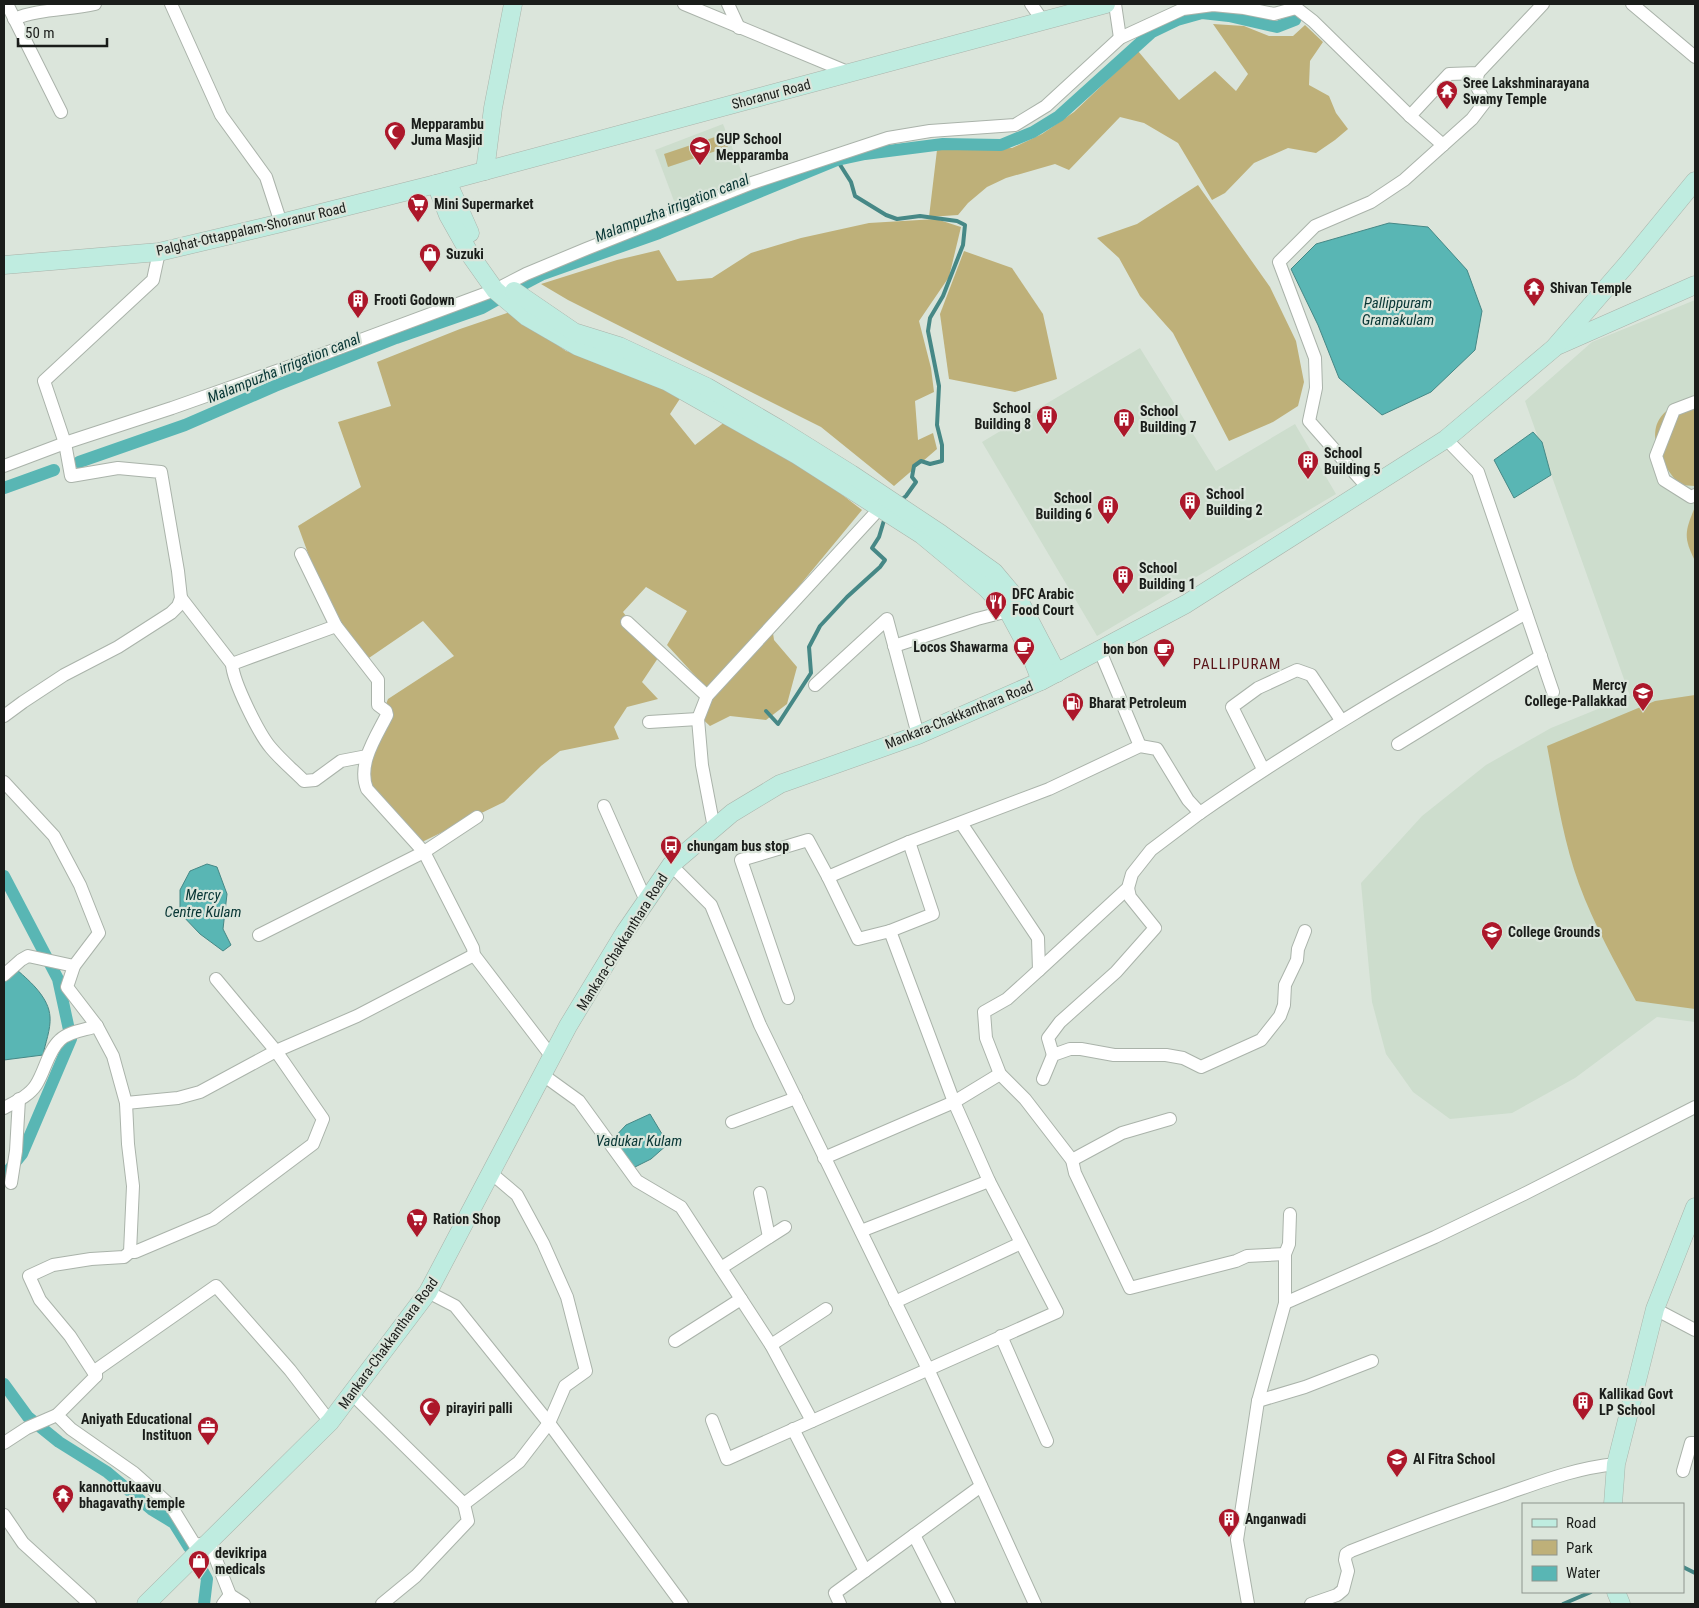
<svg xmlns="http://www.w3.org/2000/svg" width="1699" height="1608" viewBox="0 0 1699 1608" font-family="'Roboto Condensed',sans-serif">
	<rect width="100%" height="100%" fill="#dbe5db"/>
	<g fill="#cdddcd">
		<path d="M723,124L746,183L677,209L655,150Z"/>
		<path d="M1695,300V1022L1657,1017L1575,1078L1512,1113L1450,1119L1413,1092L1386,1054L1372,1002L1361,883L1422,816L1486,765L1551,728L1630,696L1525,401L1592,342Z"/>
		<path d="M1140,348L1216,471L1295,424L1336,494L1097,636L982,442Z"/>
	</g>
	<g fill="#beb079">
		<path d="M1213,24L1244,26L1269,36H1293L1305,25L1323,42L1310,61L1309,85L1329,96L1336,113L1348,129L1335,140L1316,153L1288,148L1254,163L1225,193L1212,200L1178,143L1144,123L1120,117L1069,170L1055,164L1006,178L987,187L968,203L958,215L929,217L937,150L1012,148L1042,134L1074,112L1138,51L1179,100L1215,71L1236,91L1248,74Z"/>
		<path d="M724,134L728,147L668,167L664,154Z"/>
		<path d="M1198,185L1270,287L1296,341L1304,382L1298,406L1273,422L1229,441L1173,333L1140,296L1119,258L1097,238L1137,224Z"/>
		<path d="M936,219L961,227L949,277L919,321L931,368L934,392L915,401L918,440L933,433L937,449L894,486L821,427L568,300L541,284L617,260L659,250L677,281L712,278L751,253L801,238L869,223Z"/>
		<path d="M964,251L1012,268L1043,314L1057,379L1015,392L949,379L940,314Z"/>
		<path d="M510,312L566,351L625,369L681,397L670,414L695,445L726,421L802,464L862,510L771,620L774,640L797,667L787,704L766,720L730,716L710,726L698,715L710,692L667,645L687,611L646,587L623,612L658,658L642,682L658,699L627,707L614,727L619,739L560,751L541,766L504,802L422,842L370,787L368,750L388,699L454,656L423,621L366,660L326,602L298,526L361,487L338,422L391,406L377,362L460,329Z"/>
		<path d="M1695,399V486L1680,485C1663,466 1640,430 1669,409C1676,405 1687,402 1695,399Z"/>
		<path d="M1695,507V561C1683,537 1685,531 1695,507Z"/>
		<path d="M1695,695V1009L1636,1001C1615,962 1594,925 1579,884C1563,840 1556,792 1547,746L1655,701Z"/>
	</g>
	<g fill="#59b6b4" stroke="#468886">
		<path d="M1389,223L1428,227L1467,270L1482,311L1475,350L1431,392L1382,415L1339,378L1318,325L1291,269L1316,244Z"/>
		<path d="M1533,432L1542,442L1551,475L1514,498L1494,460Z"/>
		<path d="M207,864L217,867L227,894L223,929L231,945L223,951L200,934L180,913V890L190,871Z"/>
		<path d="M17,970C31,982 49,998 50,1017C51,1029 45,1044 43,1055L4,1060V976Z"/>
		<path d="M650,1114L668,1144L651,1159L629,1170L612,1140L626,1125Z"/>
	</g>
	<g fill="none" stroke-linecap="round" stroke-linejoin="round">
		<g stroke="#468886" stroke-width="4">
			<path d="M837,160L851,182L855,196L886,215L897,219L920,216L957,221L965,225L963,245L943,296L930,318L928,331L939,386L937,425L942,445V461L930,464L921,461L914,466L912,477L916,482L906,496L900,501"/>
			<path d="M766,711L778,724L811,673L809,647L820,626L847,597L880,567L885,560L872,548L879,537L885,517"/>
			<path d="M1683,1567L1695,1573"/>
			<path d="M1563,1604L1591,1592"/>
		</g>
		<g stroke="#59b6b4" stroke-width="12">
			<path d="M524,284L543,274L659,233L837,160L865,154L943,144L1001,145L1033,132L1059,116L1152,32L1177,20L1202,13L1229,16L1277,27L1295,20"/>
			<path d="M79,462L185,425L275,386L396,338L482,308L498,299"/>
			<path d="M4,488L54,470"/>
			<path d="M4,876L58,979L71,1039L22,1154L4,1176"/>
			<path d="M4,1384L28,1417L59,1442L107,1472L151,1509L174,1523L189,1547"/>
			<path d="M200,1566L207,1579L204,1604"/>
		</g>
		<g stroke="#aab3aa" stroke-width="14">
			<g id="minor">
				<path d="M7,4L61,112"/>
				<path d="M171,4L221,115L266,177L281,223"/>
				<path d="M684,4L850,73"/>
				<path d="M728,4L739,28"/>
				<path d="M1031,4L1043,21"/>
				<path d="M1115,4L1120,38"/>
				<path d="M1291,4L1313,21L1410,116L1443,145L1404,180L1371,202L1315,226L1279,262L1315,358L1316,388L1309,421L1369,489"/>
				<path d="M1632,4L1695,57"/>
				<path d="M14,19C38,9 69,10 95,4"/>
				<path d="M1410,116L1449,74L1478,73L1543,4"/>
				<path d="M1443,145L1472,119L1485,102L1476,85L1478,73"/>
				<path d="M1695,402L1674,410L1656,456L1664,480L1691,497L1695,495"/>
				<path d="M1446,439L1478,472L1553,692"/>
				<path d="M4,466L65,443L172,408L288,367L495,290L526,274L586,249L752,183L888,138L930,131L1015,125L1046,106L1120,38L1183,9L1213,5L1244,8L1274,14L1296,8"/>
				<path d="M301,554L336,626L378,680V705L386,711L387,715C376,737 357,764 367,789L424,852L473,948L474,955L552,1057"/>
				<path d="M181,598L232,664"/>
				<path d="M627,622L707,696"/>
				<path d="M336,626L232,664C233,682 259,734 271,748C281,760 293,770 304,781L315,780L341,761L367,756"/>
				<path d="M894,646L977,619L1008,611"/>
				<path d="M1100,651L1140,746"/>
				<path d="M815,685L887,619L918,735"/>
				<path d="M4,716L23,702L64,675L118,647L171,613L178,606L181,598L178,571L161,472L118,468L71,476L65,443L44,381L153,280L159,252"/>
				<path d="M649,722L698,719"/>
				<path d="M1398,744L1541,656"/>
				<path d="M1263,769L1232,707L1258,688L1297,670L1311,675L1341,720"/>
				<path d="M4,782L54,836L80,885L99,933L74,966L67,987L97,1026L113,1056L126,1103L128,1144L133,1186L130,1252L124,1257L91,1259L53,1265L29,1276L40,1300L70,1336L96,1376L57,1415L71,1429L134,1473L171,1506L195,1545L209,1542L230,1595L223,1604"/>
				<path d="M604,806L646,901"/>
				<path d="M961,823L1038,938L1039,970L1007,999L984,1012L986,1038L1000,1074L1025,1099L1072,1160L1075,1173L1130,1288L1236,1261L1247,1256L1285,1254"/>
				<path d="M714,828L702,765L698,719L707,696L880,508"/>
				<path d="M671,865L711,905L760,1025L928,1369L1035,1604"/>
				<path d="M890,931L933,914L909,842"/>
				<path d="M259,935L424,852L477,817"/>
				<path d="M1039,970L1128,888L1132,874L1151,850L1200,813"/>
				<path d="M4,975L21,960L28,956L74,966"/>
				<path d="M788,998L741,860L808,840L828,877L909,842L1049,789L1140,746L1157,749L1188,800L1200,813C1305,740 1415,677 1526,613"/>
				<path d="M1053,1055L1048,1038L1060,1022L1116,972L1155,928L1130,897L1128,888"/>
				<path d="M543,1075L579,1101L637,1181L681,1207L771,1345L812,1421"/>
				<path d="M1043,1079L1053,1055L1070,1049H1081L1114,1055H1166L1183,1058L1201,1067L1261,1040L1280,1016L1284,1005L1285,985L1297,960L1298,949L1305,931"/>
				<path d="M126,1103L178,1098L200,1092L276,1051L357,1016L474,955"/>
				<path d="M4,1108C15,1102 29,1096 36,1085C45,1071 48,1051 60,1040C69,1031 86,1030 97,1026"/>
				<path d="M732,1122L796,1098"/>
				<path d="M824,1158L954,1102L1000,1074"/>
				<path d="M1072,1160L1122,1133L1170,1119"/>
				<path d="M11,1183L16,1151L19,1099"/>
				<path d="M760,1193L769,1237"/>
				<path d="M861,1231L989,1181"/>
				<path d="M130,1252H135L213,1219L313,1144L323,1119L276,1051L216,979"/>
				<path d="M721,1268L785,1227"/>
				<path d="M428,1292L455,1306L549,1423L682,1604"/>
				<path d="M895,1302L1021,1243"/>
				<path d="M1285,1303L1435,1237L1524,1194L1695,1107"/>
				<path d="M1655,1309L1695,1330"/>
				<path d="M1001,1336L1047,1441"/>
				<path d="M675,1341L741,1299"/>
				<path d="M771,1345L826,1309"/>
				<path d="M96,1376V1370L216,1286L290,1370L330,1422"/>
				<path d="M352,1394L464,1504L519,1462L549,1423L565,1386L586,1371L567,1297L543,1243L517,1195L491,1173"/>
				<path d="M1258,1401L1305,1387L1372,1361"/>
				<path d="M712,1420L727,1459L1057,1312L989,1181L954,1102L890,931L858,939L828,877"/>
				<path d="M793,1429L865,1571L835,1593L840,1604"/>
				<path d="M4,1443L27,1428L57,1415"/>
				<path d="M1683,1471L1691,1443H1695"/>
				<path d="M4,1515L23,1543L90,1604"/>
				<path d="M914,1535L949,1604"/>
				<path d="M865,1571L981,1486"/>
				<path d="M230,1595L244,1604"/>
				<path d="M382,1604L416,1576L468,1521L464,1504"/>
				<path d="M1248,1604L1237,1540L1258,1401L1285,1303V1254L1289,1244L1290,1214"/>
				<path d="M1311,1604L1337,1595L1343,1590L1348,1571L1345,1560L1346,1554L1351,1551C1402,1531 1453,1512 1506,1494C1543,1481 1576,1468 1616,1464"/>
			</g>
		</g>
		<g stroke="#aab3aa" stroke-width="19">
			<g id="secondary">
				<path d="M485,171L493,108L513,4"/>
				<path d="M447,181L470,233"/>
				<path d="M436,184L448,215L471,256L495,290L527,317L577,346L666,381L797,455L922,535L986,588L1008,611L1028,648L1041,681"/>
				<path d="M4,265L159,252L281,223L436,184L1106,4"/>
				<path d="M514,291L574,332L619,346L707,387L779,429L851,474L941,534L994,572L1021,604L1057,673"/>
				<path d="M1559,345L1695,285"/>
				<path d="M1613,1504L1616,1464L1655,1309L1695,1207"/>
				<path d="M1616,1592L1621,1604"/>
				<path d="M146,1604L330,1422L428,1292L568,1026L625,932L671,865L732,813L780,784L918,735L1041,681L1186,604L1446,439L1554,348L1627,264L1695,181"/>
			</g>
		</g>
		<use href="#minor" stroke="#fff" stroke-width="12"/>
		<use href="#secondary" stroke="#bfece0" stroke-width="18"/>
	</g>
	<defs>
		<g id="temple-pin" transform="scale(1.125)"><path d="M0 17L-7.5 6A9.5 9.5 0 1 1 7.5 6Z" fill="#ac172a" stroke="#dbe5db"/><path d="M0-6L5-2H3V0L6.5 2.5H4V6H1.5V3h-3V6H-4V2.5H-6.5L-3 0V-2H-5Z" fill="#fff"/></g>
		<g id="mosque-pin" transform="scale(1.125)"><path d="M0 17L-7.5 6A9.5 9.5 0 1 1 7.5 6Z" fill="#ac172a" stroke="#dbe5db"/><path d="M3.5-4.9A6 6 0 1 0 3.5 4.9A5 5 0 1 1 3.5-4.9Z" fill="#fff"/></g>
		<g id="school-pin" transform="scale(1.125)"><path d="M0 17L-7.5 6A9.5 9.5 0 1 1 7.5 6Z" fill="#ac172a" stroke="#dbe5db"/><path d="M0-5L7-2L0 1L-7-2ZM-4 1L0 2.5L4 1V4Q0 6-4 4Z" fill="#fff"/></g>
		<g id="supermarket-pin" transform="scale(1.125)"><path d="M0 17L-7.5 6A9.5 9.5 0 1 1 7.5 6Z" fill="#ac172a" stroke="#dbe5db"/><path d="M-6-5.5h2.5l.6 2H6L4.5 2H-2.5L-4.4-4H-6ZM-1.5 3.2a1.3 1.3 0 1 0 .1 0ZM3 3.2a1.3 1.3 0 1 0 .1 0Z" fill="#fff"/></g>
		<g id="shop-pin" transform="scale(1.125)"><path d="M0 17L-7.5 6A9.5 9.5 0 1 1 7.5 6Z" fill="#ac172a" stroke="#dbe5db"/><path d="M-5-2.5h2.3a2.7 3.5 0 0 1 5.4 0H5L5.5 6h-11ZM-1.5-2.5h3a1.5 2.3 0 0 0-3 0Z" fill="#fff"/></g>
		<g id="building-pin" transform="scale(1.125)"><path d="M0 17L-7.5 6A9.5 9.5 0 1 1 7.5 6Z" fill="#ac172a" stroke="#dbe5db"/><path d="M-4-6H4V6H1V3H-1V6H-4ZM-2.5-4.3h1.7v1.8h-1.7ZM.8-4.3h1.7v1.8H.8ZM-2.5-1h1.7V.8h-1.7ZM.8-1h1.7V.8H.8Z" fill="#fff"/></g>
		<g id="restaurant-pin" transform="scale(1.125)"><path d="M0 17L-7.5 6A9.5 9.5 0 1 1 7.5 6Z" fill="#ac172a" stroke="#dbe5db"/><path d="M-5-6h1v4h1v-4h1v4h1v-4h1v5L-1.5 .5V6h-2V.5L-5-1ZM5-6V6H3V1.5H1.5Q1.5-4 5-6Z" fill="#fff"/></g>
		<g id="cafe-pin" transform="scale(1.125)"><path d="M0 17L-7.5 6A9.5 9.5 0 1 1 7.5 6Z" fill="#ac172a" stroke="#dbe5db"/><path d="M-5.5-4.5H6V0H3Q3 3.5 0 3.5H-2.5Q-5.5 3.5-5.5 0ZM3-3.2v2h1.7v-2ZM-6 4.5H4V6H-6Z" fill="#fff"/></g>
		<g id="university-pin" transform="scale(1.125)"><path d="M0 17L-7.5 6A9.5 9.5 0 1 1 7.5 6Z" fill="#ac172a" stroke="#dbe5db"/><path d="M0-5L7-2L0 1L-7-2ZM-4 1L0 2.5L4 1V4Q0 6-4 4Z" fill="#fff"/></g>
		<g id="fuel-pin" transform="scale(1.125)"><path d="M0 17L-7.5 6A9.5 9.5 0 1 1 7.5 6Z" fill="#ac172a" stroke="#dbe5db"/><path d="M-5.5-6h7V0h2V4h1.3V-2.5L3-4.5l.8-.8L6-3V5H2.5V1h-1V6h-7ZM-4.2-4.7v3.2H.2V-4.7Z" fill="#fff"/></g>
		<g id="bus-pin" transform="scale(1.125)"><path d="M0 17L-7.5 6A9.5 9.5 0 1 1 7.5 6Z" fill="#ac172a" stroke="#dbe5db"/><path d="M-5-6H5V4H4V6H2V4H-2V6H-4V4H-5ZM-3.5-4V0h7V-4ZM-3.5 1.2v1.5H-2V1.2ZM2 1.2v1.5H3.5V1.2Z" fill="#fff"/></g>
		<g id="office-pin" transform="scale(1.125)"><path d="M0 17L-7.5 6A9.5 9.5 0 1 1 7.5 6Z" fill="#ac172a" stroke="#dbe5db"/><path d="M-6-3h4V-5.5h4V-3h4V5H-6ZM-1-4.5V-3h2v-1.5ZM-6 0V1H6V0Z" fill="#fff"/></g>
	</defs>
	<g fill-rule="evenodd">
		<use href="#temple-pin" x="1447" y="91"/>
		<use href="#mosque-pin" x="395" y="132"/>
		<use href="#school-pin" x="700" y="147"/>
		<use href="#supermarket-pin" x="418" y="204"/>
		<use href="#shop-pin" x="430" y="254"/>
		<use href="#temple-pin" x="1534" y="288"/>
		<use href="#building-pin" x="358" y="300"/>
		<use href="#building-pin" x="1047" y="416"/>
		<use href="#building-pin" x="1124" y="419"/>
		<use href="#building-pin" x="1308" y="461"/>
		<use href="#building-pin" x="1190" y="502"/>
		<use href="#building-pin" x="1108" y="506"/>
		<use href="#building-pin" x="1123" y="576"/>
		<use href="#restaurant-pin" x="996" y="602"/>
		<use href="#cafe-pin" x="1024" y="647"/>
		<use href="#cafe-pin" x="1164" y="649"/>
		<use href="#university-pin" x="1643" y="693"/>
		<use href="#fuel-pin" x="1073" y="703"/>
		<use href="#bus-pin" x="671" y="846"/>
		<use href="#university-pin" x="1492" y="932"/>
		<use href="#supermarket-pin" x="417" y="1219"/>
		<use href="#building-pin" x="1583" y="1402"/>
		<use href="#mosque-pin" x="430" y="1408"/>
		<use href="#office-pin" x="208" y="1427"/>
		<use href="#school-pin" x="1397" y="1459"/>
		<use href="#temple-pin" x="63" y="1495"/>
		<use href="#building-pin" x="1229" y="1519"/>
		<use href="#shop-pin" x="199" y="1561"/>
	</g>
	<g text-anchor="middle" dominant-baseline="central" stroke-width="4.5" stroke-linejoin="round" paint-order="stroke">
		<g font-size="14" font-weight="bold" fill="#1a1d1a" stroke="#dbe5db" text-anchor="start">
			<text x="1463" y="83">Sree Lakshminarayana<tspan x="1463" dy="16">Swamy Temple</tspan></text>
			<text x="411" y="124">Mepparambu<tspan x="411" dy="16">Juma Masjid</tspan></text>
			<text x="716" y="139">GUP School<tspan x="716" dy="16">Mepparamba</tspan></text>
			<text x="434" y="204">Mini Supermarket</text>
			<text x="446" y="254">Suzuki</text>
			<text x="1550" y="288">Shivan Temple</text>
			<text x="374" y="300">Frooti Godown</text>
			<text x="1031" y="408" text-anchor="end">School<tspan x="1031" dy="16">Building 8</tspan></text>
			<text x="1140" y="411">School<tspan x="1140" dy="16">Building 7</tspan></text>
			<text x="1324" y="453">School<tspan x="1324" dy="16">Building 5</tspan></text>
			<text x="1206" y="494">School<tspan x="1206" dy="16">Building 2</tspan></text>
			<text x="1092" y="498" text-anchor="end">School<tspan x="1092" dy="16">Building 6</tspan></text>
			<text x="1139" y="568">School<tspan x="1139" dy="16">Building 1</tspan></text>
			<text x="1012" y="594">DFC Arabic<tspan x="1012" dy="16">Food Court</tspan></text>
			<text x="1008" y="647" text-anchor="end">Locos Shawarma</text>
			<text x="1148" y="649" text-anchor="end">bon bon</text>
			<text x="1627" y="685" text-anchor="end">Mercy<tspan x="1627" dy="16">College-Pallakkad</tspan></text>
			<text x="1089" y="703">Bharat Petroleum</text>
			<text x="687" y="846">chungam bus stop</text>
			<text x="1508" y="932">College Grounds</text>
			<text x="433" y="1219">Ration Shop</text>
			<text x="1599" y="1394">Kallikad Govt<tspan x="1599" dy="16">LP School</tspan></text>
			<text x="446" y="1408">pirayiri palli</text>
			<text x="192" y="1419" text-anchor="end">Aniyath Educational<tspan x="192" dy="16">Instituon</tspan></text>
			<text x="1413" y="1459">Al Fitra School</text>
			<text x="79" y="1487">kannottukaavu<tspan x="79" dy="16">bhagavathy temple</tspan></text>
			<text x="1245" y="1519">Anganwadi</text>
			<text x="215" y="1553">devikripa<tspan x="215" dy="16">medicals</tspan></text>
		</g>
		<g font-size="14" fill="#1a1d1a" stroke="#dbe5db">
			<text transform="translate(771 94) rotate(-15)">Shoranur Road</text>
			<text transform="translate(251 229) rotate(-13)">Palghat-Ottappalam-Shoranur Road</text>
			<text transform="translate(959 715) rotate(-22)">Mankara-Chakkanthara Road</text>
			<text transform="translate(622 942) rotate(-58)">Mankara-Chakkanthara Road</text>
			<text transform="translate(388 1343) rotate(-54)">Mankara-Chakkanthara Road</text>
		</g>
		<g font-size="15" font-style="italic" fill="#083635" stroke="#dbe5db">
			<text transform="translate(672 208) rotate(-21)">Malampuzha irrigation canal</text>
			<text x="1398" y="303">Pallippuram<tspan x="1398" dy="17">Gramakulam</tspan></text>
			<text transform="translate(284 368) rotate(-22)">Malampuzha irrigation canal</text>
			<text x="203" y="895">Mercy<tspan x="203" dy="17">Centre Kulam</tspan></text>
			<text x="639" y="1141">Vadukar Kulam</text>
		</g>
		<g font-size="15" letter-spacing="1" fill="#591418" stroke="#dbe5db">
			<text x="1237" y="664">PALLIPURAM</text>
		</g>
	</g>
	<rect width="1699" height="1608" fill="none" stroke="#1a1d1a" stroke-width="10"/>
	<rect x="1522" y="1503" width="162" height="90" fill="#dbe5db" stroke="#8e958e"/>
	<rect x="1532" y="1519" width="25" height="8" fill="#bfece0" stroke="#8e958e"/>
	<text x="1566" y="1528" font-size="15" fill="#1a1d1a">Road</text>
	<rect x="1532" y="1540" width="25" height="15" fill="#beb079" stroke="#8e958e"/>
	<text x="1566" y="1553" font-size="15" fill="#1a1d1a">Park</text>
	<rect x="1532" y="1566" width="25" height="15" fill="#59b6b4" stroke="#8e958e"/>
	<text x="1566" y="1578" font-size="15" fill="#1a1d1a">Water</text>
	<path d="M18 38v8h89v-8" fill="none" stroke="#1a1d1a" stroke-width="2.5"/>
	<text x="25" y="38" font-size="15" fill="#1a1d1a" stroke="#dbe5db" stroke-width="4" paint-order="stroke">50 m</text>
</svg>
